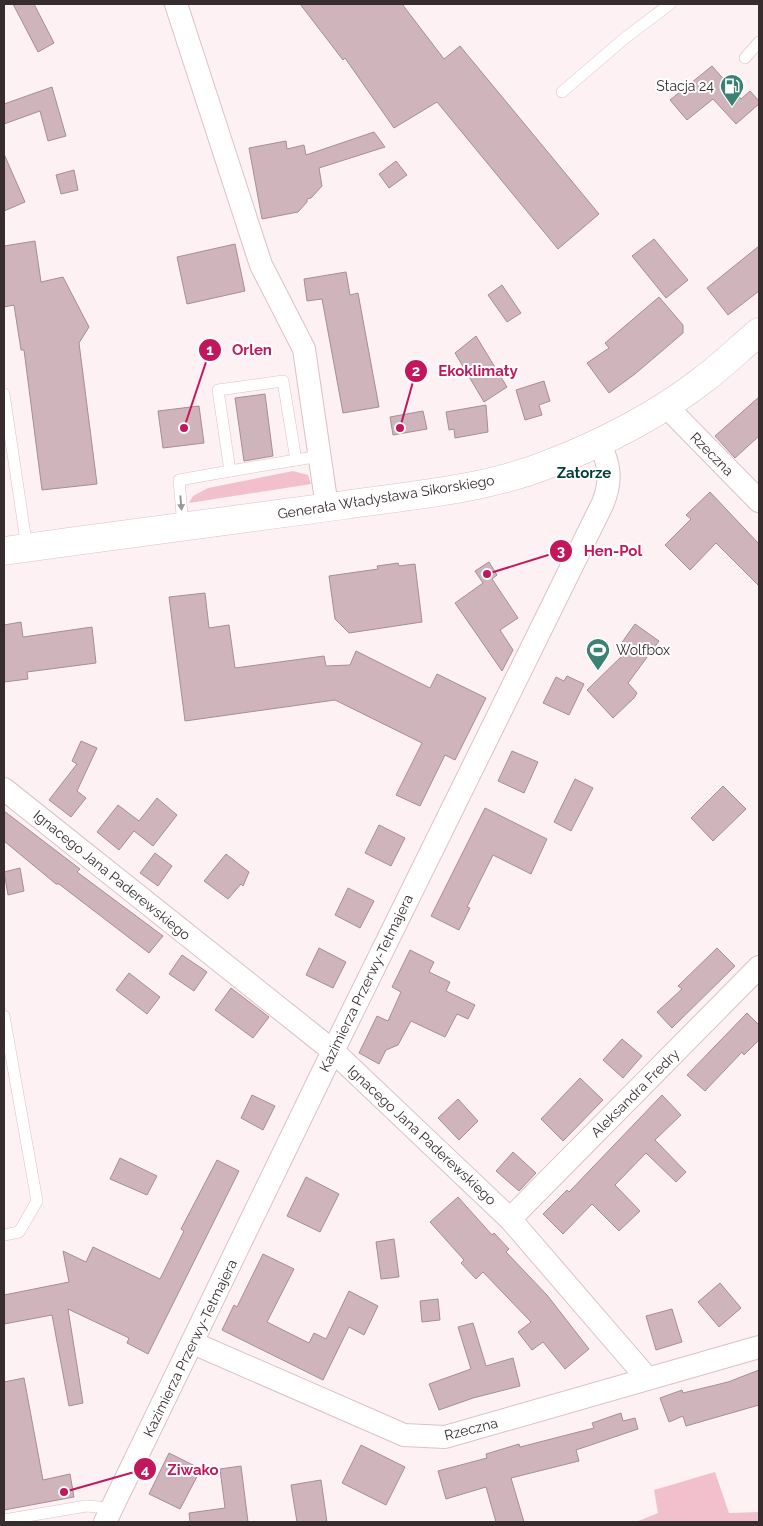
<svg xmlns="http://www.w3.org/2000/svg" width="763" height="1526" viewBox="0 0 763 1526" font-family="Raleway,sans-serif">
	<rect width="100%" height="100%" fill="#fdf1f4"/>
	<g fill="#f2c0cc">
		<path d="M293,471L308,475L311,484L189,503L193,496L208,488Z"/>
		<path d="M715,1472L729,1513L759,1512V1522H636L658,1513L654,1490Z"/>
	</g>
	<g fill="#cfb5bb" stroke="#a78e94">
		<path d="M13,4H34L54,43L38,52Z"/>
		<path d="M300,4H402L444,59L460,46L599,214L558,249L437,102L394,128L345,58L343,60Z"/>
		<path d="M712,66L741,99L750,91L759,101V104L736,124L713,99L687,120L670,100Z"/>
		<path d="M52,87L66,136L48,141L40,111L4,124V104Z"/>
		<path d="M374,132L385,147L319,168L322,186L311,198L307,199V202L298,212L262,219L249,148L286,141L287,149L304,145L306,155Z"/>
		<path d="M4,154L25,202L4,211Z"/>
		<path d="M396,161L407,175L389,188L379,174Z"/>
		<path d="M74,170L78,190L61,194L56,175Z"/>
		<path d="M654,239L688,280L666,298L632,256Z"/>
		<path d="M35,241L41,282L63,277L89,327L79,343L97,484L42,490L24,350H21L14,305L4,307V246Z"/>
		<path d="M235,244L245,291L187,304L177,257Z"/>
		<path d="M759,246V291L728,315L707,288Z"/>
		<path d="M346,272L350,295L358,293L379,407L343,413L322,299L307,301L304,279Z"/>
		<path d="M502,285L521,313L507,322L488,295Z"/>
		<path d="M659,297L683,325V333L635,374L609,393L587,363L609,348L605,343Z"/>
		<path d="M476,336L507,387L484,402L455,353Z"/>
		<path d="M544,381L550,401L539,405L542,415L525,420L516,390Z"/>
		<path d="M265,394L273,456L244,461L235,398Z"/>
		<path d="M759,397V436L735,458L715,436Z"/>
		<path d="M486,405L488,432L455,438L454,429L449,430L446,412Z"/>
		<path d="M199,406L204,443L163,448L158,411Z"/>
		<path d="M423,411L427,429L393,435L390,417Z"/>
		<path d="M710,492L759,544V586L716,543L690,570L665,545L691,519L686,515Z"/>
		<path d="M489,562L497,575L492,579L518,618L500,630L513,650L502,671L455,603L483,583L475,571Z"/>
		<path d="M398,563L399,566L415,564L422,622L349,633L335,619L329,576L378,569L377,566Z"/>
		<path d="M205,593L209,628L229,625L235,668L324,656L326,666L350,665L356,651L430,688L437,674L486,698L455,760L445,755L420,806L396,795L422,743L335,700L185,721L169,597Z"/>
		<path d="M21,622L23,637L92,627L96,663L27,672L28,679L4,682V625Z"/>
		<path d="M635,624L659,641L628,683L637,693L634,698L613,718L587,690L625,653L618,648Z"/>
		<path d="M567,676L584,684L569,715L543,703L556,677L564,681Z"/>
		<path d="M81,741L97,748L77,791L86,798L71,817L49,800L77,764L72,761Z"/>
		<path d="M512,751L538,762L524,793L498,781Z"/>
		<path d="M575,779L593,788L571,831L554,822Z"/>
		<path d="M723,786L746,809L713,841L691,818Z"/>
		<path d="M157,798L177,815L153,846L134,831L119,850L97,832L118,805L139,821Z"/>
		<path d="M485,808L547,839L531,874L493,855L467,907L470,908L459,930L431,916Z"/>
		<path d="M4,811L80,869L77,872L163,936L149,953L59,884H56L4,841Z"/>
		<path d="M379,825L405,838L391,866L365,853Z"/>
		<path d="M155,853L172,866L158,886L140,873Z"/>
		<path d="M226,854L249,872L243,886L241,884L228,899L204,881Z"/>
		<path d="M20,868L24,891L8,895L4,872Z"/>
		<path d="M348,888L374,901L360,928L335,915Z"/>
		<path d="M319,948L346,962L333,988L306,975Z"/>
		<path d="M717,948L735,966L672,1028L657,1012L682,989L678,986Z"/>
		<path d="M410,950L434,962L429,972L450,982L446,991L475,1005L468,1019L457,1014L445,1037L411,1021L398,1045L386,1050L379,1064L359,1053L377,1016L388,1021L401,992L392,987Z"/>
		<path d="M182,955L207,972L194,991L169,974Z"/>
		<path d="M129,973L160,997L147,1014L116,990Z"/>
		<path d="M231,988L269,1017L253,1038L215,1010Z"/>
		<path d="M747,1013L759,1025V1040L744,1055L742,1052L705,1091L687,1075Z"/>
		<path d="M622,1039L642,1056L623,1078L603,1060Z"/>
		<path d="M580,1078L603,1100L563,1141L541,1119Z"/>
		<path d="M252,1095L275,1106L263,1130L241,1118Z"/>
		<path d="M662,1095L681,1115L655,1140L686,1172L676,1182L646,1153L615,1185L640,1211L619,1231L592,1204L563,1234L543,1214L567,1190L569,1192Z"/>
		<path d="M458,1099L478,1121L459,1140L438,1118Z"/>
		<path d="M513,1152L536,1173L519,1191L496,1171Z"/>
		<path d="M120,1158L157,1176L147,1195L110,1179Z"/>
		<path d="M217,1160L239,1171L148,1354L127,1343L129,1338L68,1309L83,1403L69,1406L52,1315L4,1324V1295L69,1282L63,1251L86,1262L93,1247L160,1279L184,1231L181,1229Z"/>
		<path d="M306,1177L339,1194L320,1232L287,1216Z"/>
		<path d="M458,1197L492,1235L494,1233L509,1249L506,1252L547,1295L589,1349L565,1369L543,1342L532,1350L518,1332L531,1322L483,1272L476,1279L461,1263L464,1260L430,1222Z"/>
		<path d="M394,1239L399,1277L381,1279L376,1242Z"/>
		<path d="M263,1254L294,1269L267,1322L309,1343L314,1333L326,1339L349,1291L378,1306L364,1335L349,1327L323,1380L222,1330L234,1305L237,1307Z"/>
		<path d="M720,1283L741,1308L719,1327L698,1302Z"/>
		<path d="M438,1299L440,1320L422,1322L420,1301Z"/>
		<path d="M672,1309L682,1342L656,1350L646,1316Z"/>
		<path d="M473,1323L486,1366L513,1358L520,1386L473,1398L439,1410L429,1384L471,1369L458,1327Z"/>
		<path d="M759,1370V1405L686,1426L683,1416L669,1422L660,1398L682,1390L683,1393L728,1382Z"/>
		<path d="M24,1378L43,1480L70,1474L74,1497L4,1510V1382Z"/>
		<path d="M621,1413L623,1421L635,1418L638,1429L576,1450L579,1461L511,1478L524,1522H496L486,1487L446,1499L438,1471L487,1458L486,1454L519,1444L520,1447L594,1428L592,1423Z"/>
		<path d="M361,1445L405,1467L386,1505L342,1483Z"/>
		<path d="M169,1453L201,1469L180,1509L149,1494Z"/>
		<path d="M241,1466L248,1522H190L189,1513L225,1508L220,1469Z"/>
		<path d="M321,1480L327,1522H297L291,1485Z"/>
	</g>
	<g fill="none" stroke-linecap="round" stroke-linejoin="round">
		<g stroke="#dbc1c7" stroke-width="12">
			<g id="lane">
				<path d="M745,58L759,42"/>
				<path d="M562,92L625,38L670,4"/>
				<path d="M4,394L27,548"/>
				<path d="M230,471L296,460"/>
				<path d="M183,526L179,480L230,471L218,390L283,381L296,460L320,456"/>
				<path d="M4,1016L37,1201L19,1232L4,1235"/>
				<path d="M4,1520L86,1506L99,1507L109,1513"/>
			</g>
		</g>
		<g stroke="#dbc1c7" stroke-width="24">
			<g id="street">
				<path d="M176,4L261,265L304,349L327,507"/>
				<path d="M666,406L759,501"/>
				<path d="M4,789L333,1051L510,1219L648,1379"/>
				<path d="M510,1219L759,967"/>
				<path d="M193,1343L404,1435L445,1437L759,1347"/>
				<path d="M105,1522L333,1051L603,503C612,480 610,464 599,443"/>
			</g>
		</g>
		<g stroke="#dbc1c7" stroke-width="29">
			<path id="secondary" d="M4,551C117,535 230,521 344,505C412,495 484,490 549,464C603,443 658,415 704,379C723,365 741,347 759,332"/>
		</g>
		<use href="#lane" stroke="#fff" stroke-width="11"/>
		<use href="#street" stroke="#fff" stroke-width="22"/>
		<use href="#secondary" stroke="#fff" stroke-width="28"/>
	</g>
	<defs><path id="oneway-solid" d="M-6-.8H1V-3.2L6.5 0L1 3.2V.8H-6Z" transform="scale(1.25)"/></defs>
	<use fill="#9b9697" href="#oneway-solid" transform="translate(181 503) rotate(85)"/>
	<defs>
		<g id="fuel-pin" transform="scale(1.25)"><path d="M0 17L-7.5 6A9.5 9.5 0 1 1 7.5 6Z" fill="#3c8176" stroke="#fff"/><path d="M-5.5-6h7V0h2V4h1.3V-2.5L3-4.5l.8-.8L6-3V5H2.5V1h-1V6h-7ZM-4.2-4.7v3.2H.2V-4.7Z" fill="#fff"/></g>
		<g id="stadium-pin" transform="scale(1.25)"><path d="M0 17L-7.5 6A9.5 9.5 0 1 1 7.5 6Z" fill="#3c8176" stroke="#fff"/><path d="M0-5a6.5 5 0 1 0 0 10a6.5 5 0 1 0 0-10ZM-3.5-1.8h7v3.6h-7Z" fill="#fff"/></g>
	</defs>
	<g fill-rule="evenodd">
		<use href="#fuel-pin" x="732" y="86"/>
		<use href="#stadium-pin" x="598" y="650"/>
	</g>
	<g text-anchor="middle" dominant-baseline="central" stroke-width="4" stroke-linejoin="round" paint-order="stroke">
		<g font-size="14" fill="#372d2f" stroke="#fff" text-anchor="end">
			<text x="714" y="86">Stacja 24</text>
			<text x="616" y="650" text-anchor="start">Wolfbox</text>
		</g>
		<g font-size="14" fill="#372d2f" stroke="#fff">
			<text transform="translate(712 454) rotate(45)">Rzeczna</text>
			<text transform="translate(386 497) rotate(-9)">Generała Władysława Sikorskiego</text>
			<text transform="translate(112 875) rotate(39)">Ignacego Jana Paderewskiego</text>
			<text transform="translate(366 983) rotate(-64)">Kazimierza Przerwy-Tetmajera</text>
			<text transform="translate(635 1093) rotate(-45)">Aleksandra Fredry</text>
			<text transform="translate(422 1135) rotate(43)">Ignacego Jana Paderewskiego</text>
			<text transform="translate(190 1348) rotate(-64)">Kazimierza Przerwy-Tetmajera</text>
			<text transform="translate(471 1429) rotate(-14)">Rzeczna</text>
		</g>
		<g font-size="15" font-weight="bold" fill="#003e37" stroke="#fff">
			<text x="584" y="473">Zatorze</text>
		</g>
	</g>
	<path fill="none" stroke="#c2185b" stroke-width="2" d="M184 428L210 350M400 428L416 371M487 574L561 551M64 1492L145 1469"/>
	<g fill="#c2185b" stroke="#fff" stroke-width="2">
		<circle cx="184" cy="428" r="5"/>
		<circle cx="400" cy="428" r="5"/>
		<circle cx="487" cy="574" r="5"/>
		<circle cx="64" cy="1492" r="5"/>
		<circle cx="210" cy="350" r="12"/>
		<circle cx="416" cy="371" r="12"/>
		<circle cx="561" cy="551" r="12"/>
		<circle cx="145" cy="1469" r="12"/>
	</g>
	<g font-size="15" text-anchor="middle" font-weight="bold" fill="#fff">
		<text x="210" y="355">1</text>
		<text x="416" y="376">2</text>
		<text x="561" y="556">3</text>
		<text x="145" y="1475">4</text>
	</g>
	<g font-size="15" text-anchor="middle" font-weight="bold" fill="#c2185b" stroke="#fff" stroke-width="4" stroke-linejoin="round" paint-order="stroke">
		<text x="252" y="355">Orlen</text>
		<text x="478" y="376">Ekoklimaty</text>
		<text x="613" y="556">Hen-Pol</text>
		<text x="193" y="1475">Ziwako</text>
	</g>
	<rect width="763" height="1526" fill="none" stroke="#372d2f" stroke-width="10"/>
</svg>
